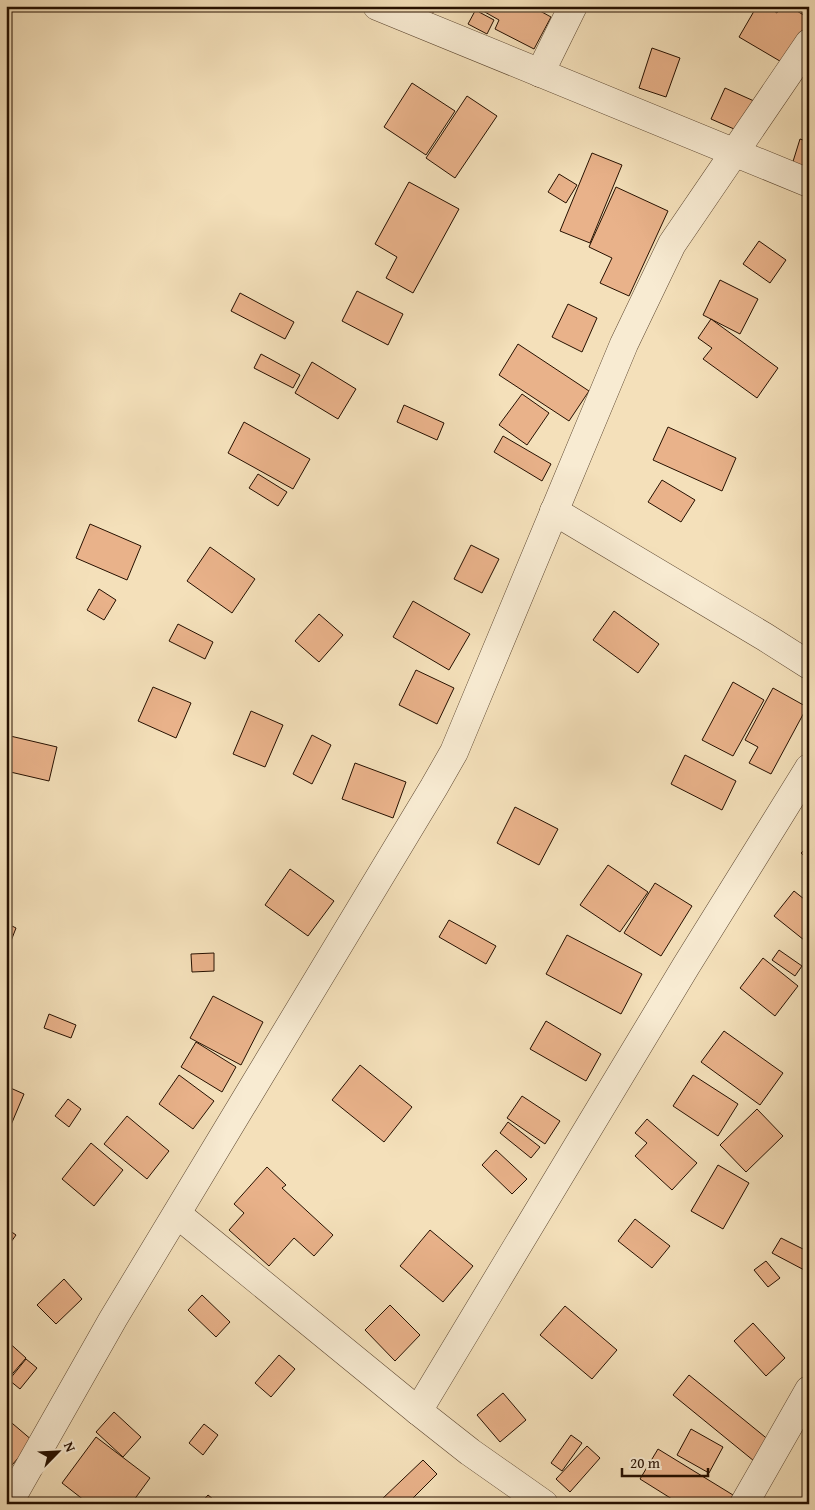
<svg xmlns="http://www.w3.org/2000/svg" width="815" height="1510" viewBox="0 0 815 1510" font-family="'Gentium Book Plus',serif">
	<rect width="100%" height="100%" fill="#f4e0ba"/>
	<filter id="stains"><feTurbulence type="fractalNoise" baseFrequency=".004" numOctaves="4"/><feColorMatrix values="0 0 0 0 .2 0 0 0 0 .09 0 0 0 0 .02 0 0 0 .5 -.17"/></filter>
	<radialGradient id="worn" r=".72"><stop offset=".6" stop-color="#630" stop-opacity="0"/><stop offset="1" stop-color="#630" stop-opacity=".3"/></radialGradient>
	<g fill="#e9b28a" stroke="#261000">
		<path d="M399,6H437L426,24Z"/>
		<path d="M466,6H482L479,12L494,20L487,34L468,24L475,11Z"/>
		<path d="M486,6H531L551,17L534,49L495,29L499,20L483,11Z"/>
		<path d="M757,6H766L777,13L781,6H788L809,18V35L790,67L739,37Z"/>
		<path d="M652,48L680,58L666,97L639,88Z"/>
		<path d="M412,83L455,111L426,155L384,127Z"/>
		<path d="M725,88L754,101L741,132L711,119Z"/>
		<path d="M467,96L497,116L455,178L426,158Z"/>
		<path d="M800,139L809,142V173L791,168Z"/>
		<path d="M592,153L622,165L590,243L560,231Z"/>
		<path d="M559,174L577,185L566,203L548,192Z"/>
		<path d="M409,182L459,209L413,293L386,278L397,257L375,244Z"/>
		<path d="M616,187L668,211L629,296L600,283L612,258L589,247Z"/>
		<path d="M759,241L786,260L770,283L743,264Z"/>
		<path d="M720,280L758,299L740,334L703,315Z"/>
		<path d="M357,291L403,314L388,345L342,321Z"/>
		<path d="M240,293L294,322L285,339L231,311Z"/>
		<path d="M568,304L597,318L582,352L552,337Z"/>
		<path d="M711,319L778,368L757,398L703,359L712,348L698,338Z"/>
		<path d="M518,344L589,391L569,421L499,375Z"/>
		<path d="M261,354L300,375L293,388L254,368Z"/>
		<path d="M312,362L356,389L338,419L295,393Z"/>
		<path d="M522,394L549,413L527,445L499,425Z"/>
		<path d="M404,405L444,423L437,440L397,422Z"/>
		<path d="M244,422L310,459L293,489L228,453Z"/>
		<path d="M668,427L736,458L722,491L653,460Z"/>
		<path d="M503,436L551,464L542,481L494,452Z"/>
		<path d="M258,474L287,492L278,506L249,488Z"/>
		<path d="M662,480L695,500L681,522L648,502Z"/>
		<path d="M90,524L141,546L127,580L76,558Z"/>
		<path d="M471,545L499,559L482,593L454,579Z"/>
		<path d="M210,547L255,579L232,613L187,581Z"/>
		<path d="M99,589L116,600L104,620L87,610Z"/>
		<path d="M413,601L470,634L449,670L393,637Z"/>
		<path d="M614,611L659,644L638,673L593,640Z"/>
		<path d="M319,614L343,635L319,662L295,641Z"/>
		<path d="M178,624L213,642L205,659L169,641Z"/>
		<path d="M416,670L454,688L437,724L399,705Z"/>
		<path d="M733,682L764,700L733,756L702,740Z"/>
		<path d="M153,687L191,703L176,738L138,721Z"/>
		<path d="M773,688L807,707L771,774L749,763L758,747L745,740Z"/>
		<path d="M251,711L283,725L265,767L233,754Z"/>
		<path d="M6,735L57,747L49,781L6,771Z"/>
		<path d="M312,735L331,745L312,784L293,774Z"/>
		<path d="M685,755L736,781L722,810L671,784Z"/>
		<path d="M355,763L406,782L393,818L342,799Z"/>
		<path d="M515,807L558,829L539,865L497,843Z"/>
		<path d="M809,846V861L801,853Z"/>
		<path d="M608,865L648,892L620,932L580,905Z"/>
		<path d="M290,869L334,901L308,936L265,905Z"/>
		<path d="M655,883L692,906L661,956L624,933Z"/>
		<path d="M794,891L809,903V944L774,916Z"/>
		<path d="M449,920L496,946L486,964L439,937Z"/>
		<path d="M6,923L16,928L6,954Z"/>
		<path d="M567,935L642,974L621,1014L546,974Z"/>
		<path d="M779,950L802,966L795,976L772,960Z"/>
		<path d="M214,953V971L192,972L191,954Z"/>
		<path d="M763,958L798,986L775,1016L740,988Z"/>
		<path d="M213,996L263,1022L241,1065L190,1038Z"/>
		<path d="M49,1014L76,1025L71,1038L44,1028Z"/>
		<path d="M546,1021L601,1054L586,1081L530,1049Z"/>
		<path d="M724,1031L783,1073L760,1105L701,1062Z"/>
		<path d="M196,1042L236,1067L222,1092L181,1067Z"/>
		<path d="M360,1065L412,1107L384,1142L332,1100Z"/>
		<path d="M179,1075L214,1101L193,1129L159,1104Z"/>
		<path d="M693,1075L738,1104L718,1136L673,1106Z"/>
		<path d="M6,1086L24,1094L8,1132H6Z"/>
		<path d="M522,1096L560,1121L545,1144L507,1118Z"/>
		<path d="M68,1099L81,1109L69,1127L55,1116Z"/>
		<path d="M757,1109L783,1136L746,1172L720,1145Z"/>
		<path d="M127,1116L169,1151L147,1179L104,1144Z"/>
		<path d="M647,1119L697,1163L672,1190L635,1156L647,1143L635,1133Z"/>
		<path d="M508,1122L540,1147L531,1158L500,1133Z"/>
		<path d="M91,1143L123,1170L94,1206L62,1179Z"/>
		<path d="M496,1150L527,1179L512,1194L482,1165Z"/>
		<path d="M718,1165L749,1183L723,1229L691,1211Z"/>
		<path d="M267,1167L286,1185L282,1188L333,1235L314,1256L294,1238L269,1266L229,1230L244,1213L234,1204Z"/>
		<path d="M635,1219L670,1246L652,1268L618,1241Z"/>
		<path d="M6,1228L16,1235L6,1249Z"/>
		<path d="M430,1230L473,1266L443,1302L400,1266Z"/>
		<path d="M781,1238L809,1252L808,1272L772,1253Z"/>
		<path d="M766,1261L780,1278L768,1287L754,1270Z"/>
		<path d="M64,1279L82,1299L56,1324L37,1305Z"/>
		<path d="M202,1295L230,1322L216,1337L188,1310Z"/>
		<path d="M390,1305L420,1335L395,1361L365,1330Z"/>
		<path d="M565,1306L617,1350L592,1379L540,1335Z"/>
		<path d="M753,1323L785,1358L766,1376L734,1341Z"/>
		<path d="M6,1340L26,1358L7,1380H6Z"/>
		<path d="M279,1355L295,1369L271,1397L255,1383Z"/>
		<path d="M26,1359L37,1368L20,1389L9,1380Z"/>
		<path d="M689,1375L770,1441L754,1461L673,1395Z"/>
		<path d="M503,1393L526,1420L500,1442L477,1415Z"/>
		<path d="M114,1412L141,1437L123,1457L96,1432Z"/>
		<path d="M6,1418L33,1441L12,1465L6,1461Z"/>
		<path d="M204,1424L218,1435L203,1455L189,1443Z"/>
		<path d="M691,1429L723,1447L709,1473L677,1455Z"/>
		<path d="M571,1435L582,1443L562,1471L551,1463Z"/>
		<path d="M96,1437L150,1478L131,1504H89L62,1483Z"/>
		<path d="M587,1446L600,1458L570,1492L556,1479Z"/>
		<path d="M658,1449L733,1495L728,1504H680L640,1479Z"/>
		<path d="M423,1460L437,1474L407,1504H385L381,1500Z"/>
		<path d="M208,1495L219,1504H200Z"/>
	</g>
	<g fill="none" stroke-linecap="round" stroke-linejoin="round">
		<g stroke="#5a442e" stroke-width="29">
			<g id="minor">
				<path d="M377,6L809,183"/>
				<path d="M540,73L573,6"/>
				<path d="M554,511L765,637L809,665"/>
				<path d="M177,1214L418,1411L470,1452L544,1504"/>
				<path d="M418,1411L686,966L809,768"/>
				<path d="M8,1504L113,1319L434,787L454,752L624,344L672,244L809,43"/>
				<path d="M744,1504L809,1390"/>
			</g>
		</g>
		<use href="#minor" stroke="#f8ebd2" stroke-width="28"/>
	</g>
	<rect width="815" height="1510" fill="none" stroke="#f4e0ba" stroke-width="25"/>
	<rect x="8" y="8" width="800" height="1495" fill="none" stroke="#261000" stroke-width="2.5"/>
	<rect x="12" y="12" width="790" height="1485" fill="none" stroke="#261000"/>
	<g transform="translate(58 1452) rotate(66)" stroke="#f8ebd2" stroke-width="4" paint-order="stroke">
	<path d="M0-4L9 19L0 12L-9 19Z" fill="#261000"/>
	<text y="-8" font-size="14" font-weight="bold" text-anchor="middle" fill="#261000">N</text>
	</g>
	<path d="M622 1468v8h86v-8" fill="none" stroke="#261000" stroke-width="2.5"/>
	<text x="630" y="1468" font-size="15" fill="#261000" stroke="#f8ebd2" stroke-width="4" paint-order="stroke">20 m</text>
	<rect width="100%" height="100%" filter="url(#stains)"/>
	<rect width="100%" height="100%" fill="url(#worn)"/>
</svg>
